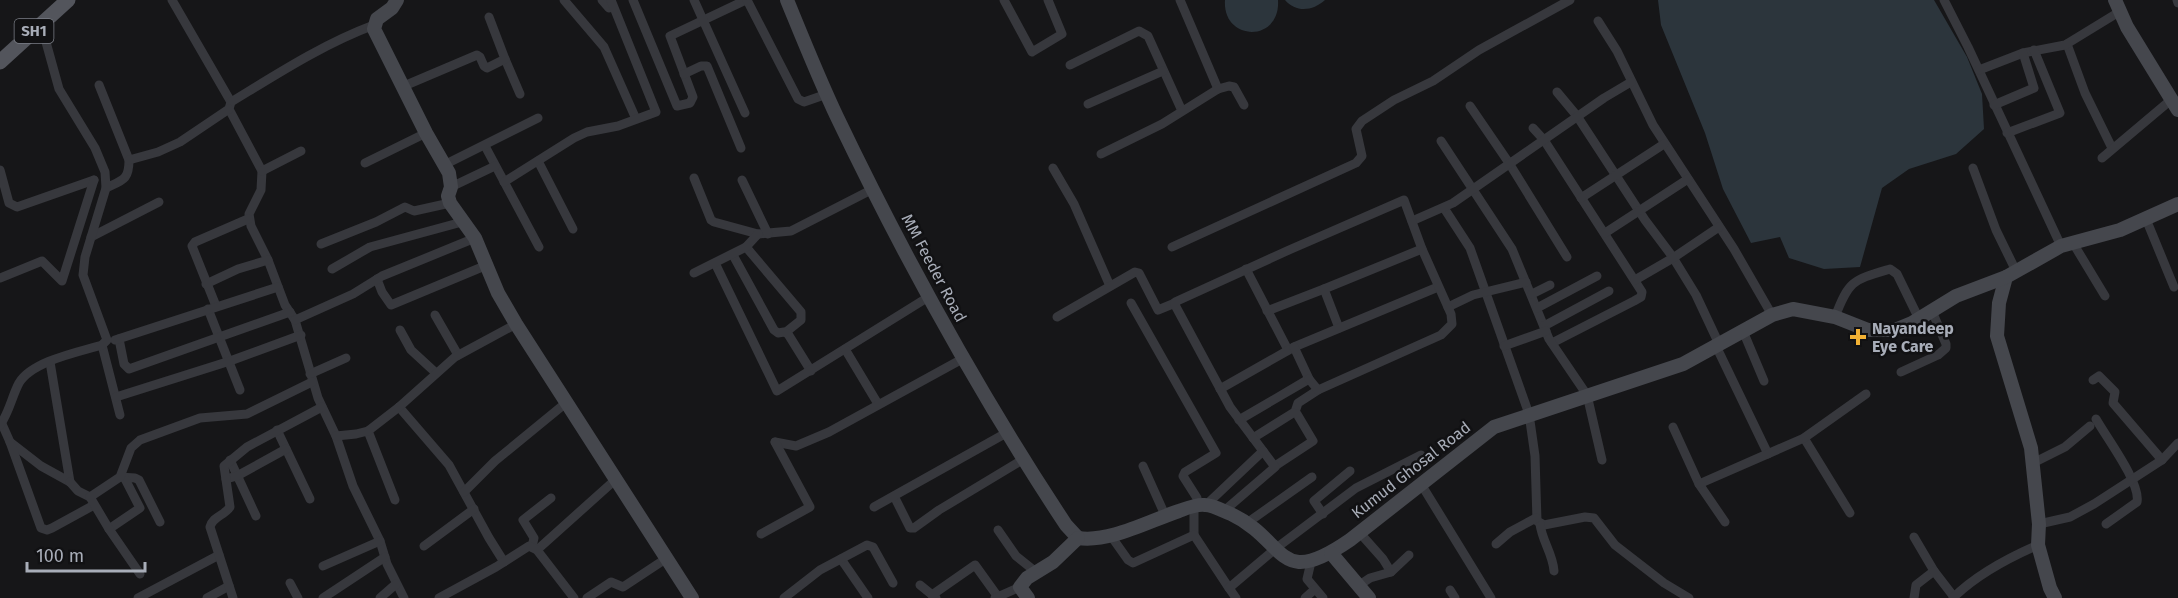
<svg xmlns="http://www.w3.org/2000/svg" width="2178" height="598" viewBox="0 0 2178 598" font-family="'Fira Sans',sans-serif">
	<rect width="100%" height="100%" fill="#161618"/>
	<g fill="#2c353c">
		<path d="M1225,0H1278C1281,43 1222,42 1225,0Z"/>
		<path d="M1285,0H1325C1313,11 1296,13 1285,0Z"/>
		<path d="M1658,0H1934L1967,57L1982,94L1984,129L1956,154L1909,169L1882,188L1860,267L1824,269L1789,258L1780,237L1751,243L1723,189L1705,133L1661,25Z"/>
	</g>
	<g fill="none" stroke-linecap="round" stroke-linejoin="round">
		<g stroke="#37383d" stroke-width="9">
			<path d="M172,0L231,102"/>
			<path d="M564,0L604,47L636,119"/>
			<path d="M602,0L609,8"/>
			<path d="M633,0L677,106L690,103L693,97L670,36L746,0"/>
			<path d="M694,0L745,113"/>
			<path d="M747,0L798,99L804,102L827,94"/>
			<path d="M1004,0L1032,52L1062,34L1048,0"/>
			<path d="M1180,0L1218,89"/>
			<path d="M1944,0L1968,47L2061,246"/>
			<path d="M2177,0L2178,3"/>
			<path d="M1598,21L1617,51L1653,125L1734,249L1772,315"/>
			<path d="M374,25C323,44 277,74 231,102L229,109L262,171L261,190L249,214L251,226L268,260L285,305L295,320L318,398L336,436L353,486L380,541L387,564L404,598"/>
			<path d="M2067,44L2085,93L2112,148"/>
			<path d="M505,59L520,94"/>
			<path d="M1070,65L1139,31L1148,36L1182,111"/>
			<path d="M1979,70L2023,53L2065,45L2119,12"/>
			<path d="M684,74L701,66H707L741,148"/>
			<path d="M99,85L129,160C129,180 123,180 106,188"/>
			<path d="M404,86L477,55L480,57L484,66L487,68L505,59L489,17"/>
			<path d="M1557,92L1577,116L1645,220L1672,256L1696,295L1719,344"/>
			<path d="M1088,104L1163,71"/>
			<path d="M1994,105L2034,88L2023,53"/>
			<path d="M1470,106L1509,163L1567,257"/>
			<path d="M1533,128L1544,140L1642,292L1641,297L1634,301L1552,343"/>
			<path d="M2007,133L2060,113L2034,50"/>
			<path d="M1441,141L1512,249L1549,339L1587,395L1602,460"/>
			<path d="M485,146L539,247"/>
			<path d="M1101,154L1162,124L1218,89L1229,86L1234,87L1244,105"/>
			<path d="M2102,158L2172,99"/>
			<path d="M129,160L158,152L180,142L229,109"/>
			<path d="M538,161L573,229"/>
			<path d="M365,163L426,133"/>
			<path d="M444,165L538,118"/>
			<path d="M1053,168L1074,204L1110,286"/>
			<path d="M1973,168L1996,230L2016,271"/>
			<path d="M0,170L9,203L17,207L94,180"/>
			<path d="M262,171L301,151"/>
			<path d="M694,178L711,220L714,222L758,234L791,231L873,189"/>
			<path d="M742,180L768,234"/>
			<path d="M504,182L574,138L587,132L618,126L656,112L611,0"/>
			<path d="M451,187L495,166"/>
			<path d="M1581,198L1664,144"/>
			<path d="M1444,208L1470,248L1529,414L1535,456L1537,521L1544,525L1585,517L1594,518L1615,545L1664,583L1689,598"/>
			<path d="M2146,219L2174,287"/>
			<path d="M1412,221L1453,203L1604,98L1631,82"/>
			<path d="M1605,233L1688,179"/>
			<path d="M91,237L159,202"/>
			<path d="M2073,243L2105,296"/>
			<path d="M321,244L376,222L405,207L414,211L450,203"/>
			<path d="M746,247L801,312V320L786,332"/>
			<path d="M1172,247L1356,163L1362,156L1356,129L1362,121L1394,100L1433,81L1479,50L1570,0"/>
			<path d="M733,255L774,330L778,333L784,332L788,334L811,371"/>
			<path d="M715,263L777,391L930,296"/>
			<path d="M332,269L370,247L462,222"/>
			<path d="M1246,269L1288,350"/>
			<path d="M694,273L746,247L758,234"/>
			<path d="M0,278L42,261L62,281L94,180"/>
			<path d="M377,279L382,292L391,305L487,265"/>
			<path d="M1635,280L1673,258L1719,227"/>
			<path d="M206,284L238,269L268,260"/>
			<path d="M1532,294L1550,285"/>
			<path d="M1131,303L1216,453L1185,472L1183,476L1197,498L1198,506L1194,507V535"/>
			<path d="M216,306L192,246L195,242L248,219"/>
			<path d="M1448,307L1473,295L1526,282"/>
			<path d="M1537,308L1597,276"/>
			<path d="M208,309L240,390"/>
			<path d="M1267,311L1324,289"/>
			<path d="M435,315L458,355"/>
			<path d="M1057,317L1135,272L1139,273L1158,310L1175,303"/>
			<path d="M1835,317C1849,280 1853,280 1890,269L1897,274L1919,319"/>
			<path d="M295,320L353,294L382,276L475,238"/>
			<path d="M1544,326L1609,291"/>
			<path d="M1339,328L1324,289L1422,249"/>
			<path d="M400,330L411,350L436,373"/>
			<path d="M1743,331L1764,381"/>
			<path d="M119,339L124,364L129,369L290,312"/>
			<path d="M115,340L278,287"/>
			<path d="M102,345L120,415"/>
			<path d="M1504,346L1546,331"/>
			<path d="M1716,346L1768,454"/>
			<path d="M845,349L878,404"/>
			<path d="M1901,372L1938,355L1946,348V344L1932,311"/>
			<path d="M310,374L346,358"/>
			<path d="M2093,380L2099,376L2115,392L2113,403L2162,460"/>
			<path d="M1220,389L1294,347L1438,287"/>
			<path d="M116,397L230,361L301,335"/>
			<path d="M399,407L449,465L489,538L504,562"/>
			<path d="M1295,412L1298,403L1318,390"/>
			<path d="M2096,419C2106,437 2141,483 2137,502L2106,524"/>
			<path d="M1239,420L1309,379L1294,347"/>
			<path d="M2,424L10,442L41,466L70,482L50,362"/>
			<path d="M0,425C9,413 12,396 19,383C32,361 79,352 102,345L107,340L83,275L85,257L106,188L105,172L95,148L59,89L41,24"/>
			<path d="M1673,427L1699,484L1725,522"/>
			<path d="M277,430L310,499"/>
			<path d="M368,431L395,500"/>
			<path d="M336,436L356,434L368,431L399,407L455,357L516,324"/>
			<path d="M1253,438L1293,413L1297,414L1313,441L1275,466"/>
			<path d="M1804,438L1850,513"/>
			<path d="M10,442L41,528L47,530L52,528L94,505"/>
			<path d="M775,442L796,446L829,432L964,358"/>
			<path d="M230,460L256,516"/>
			<path d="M2033,463L2065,447L2090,426"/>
			<path d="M1143,466L1165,515"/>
			<path d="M120,477L135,478L139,480L160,522"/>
			<path d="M226,479L237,476L286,449"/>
			<path d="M70,482L78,491L90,497"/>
			<path d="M1421,484L1491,598"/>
			<path d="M1699,484L1804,438L1866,394"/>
			<path d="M464,492L495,461L567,402"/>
			<path d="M894,496L910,528H914L939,510L1024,459"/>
			<path d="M1206,505L1263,451L1230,407L1175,305V302L1289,250L1404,200L1422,249L1451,314L1452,324L1441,335L1318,390L1309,379"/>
			<path d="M874,507L1008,432"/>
			<path d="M1224,511L1275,467L1263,451"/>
			<path d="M1323,514L1314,501L1350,471"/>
			<path d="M1247,523L1312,477"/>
			<path d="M1540,524C1542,541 1553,554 1554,571"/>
			<path d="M2039,524L2070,517L2094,504L2162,460L2178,443"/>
			<path d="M109,529L140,508L124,477"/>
			<path d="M998,530L1016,556L1036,572"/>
			<path d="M1359,532L1383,559L1391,572"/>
			<path d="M761,534L810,507L775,442"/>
			<path d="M1111,536L1128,560L1133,563L1194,535L1229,588"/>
			<path d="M1914,537L1934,571L1916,585L1914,598"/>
			<path d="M1496,544L1510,532L1536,518"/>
			<path d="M424,546L474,509"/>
			<path d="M532,547L534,538L523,520L551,498"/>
			<path d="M537,550L615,480"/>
			<path d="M841,559L868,598"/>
			<path d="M1311,562L1307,579L1323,598"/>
			<path d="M323,566L380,541"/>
			<path d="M1934,571L1954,597"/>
			<path d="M140,574L109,529L90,497L120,477L131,448L140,440L200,418L247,414L312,382"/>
			<path d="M290,583L298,598"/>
			<path d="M920,585L936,598"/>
			<path d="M1358,586L1370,578L1391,572L1409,555"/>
			<path d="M1450,590L1455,598"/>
			<path d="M932,595L975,565L998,597"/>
			<path d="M138,598L219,555"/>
			<path d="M207,598L229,586"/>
			<path d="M233,598L210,527C213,516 224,516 230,507L224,466L247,447L322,407"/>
			<path d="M323,598L385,557"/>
			<path d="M380,598L396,584"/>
			<path d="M439,598L496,567L529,546L537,550L574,598"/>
			<path d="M587,598L611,582L623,587L667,558"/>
			<path d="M784,598L820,570L867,545L873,547L893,583"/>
			<path d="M995,598L1020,587"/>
			<path d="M1236,598L1229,588L1275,549L1356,488L1421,455"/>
			<path d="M1305,598L1315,589"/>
			<path d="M1953,598C1976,575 2008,558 2038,545"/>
		</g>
		<g stroke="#45474d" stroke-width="14">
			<path d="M397,0L392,8L377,19L374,29L426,133L449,173L451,187L448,196L450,203L475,238L498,293L516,324L692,598"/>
			<path d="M787,0C803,39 819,79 837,117C904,257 980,395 1066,525L1078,538"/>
			<path d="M2115,0L2127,27L2178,110"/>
			<path d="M2006,277L1999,303L1997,336L2031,448L2039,524L2038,545L2050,588L2055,598"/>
			<path d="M1078,538C1109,543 1149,521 1179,511C1187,508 1196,504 1205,505C1213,505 1223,511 1231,514C1288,541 1276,591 1350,540L1494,427L1683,364L1772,315L1793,309L1835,317L1868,330H1895L1912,323L1956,296L2006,277L2061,246L2120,230L2178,204"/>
			<path d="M1331,553L1369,598"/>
			<path d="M1028,598L1020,587L1027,578L1053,562L1078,538"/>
		</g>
		<path stroke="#53555c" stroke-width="15" d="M0,62L68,0"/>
	</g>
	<path fill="#f2b134" stroke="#111113" stroke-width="2" d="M1855 328h6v6h6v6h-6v6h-6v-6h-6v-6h6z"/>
	<g text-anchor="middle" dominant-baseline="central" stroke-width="5" stroke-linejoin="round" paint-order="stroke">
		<rect fill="#111113" stroke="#7b7e86" stroke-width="1.5" x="14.5" y="19" width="39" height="24" rx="4.5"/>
		<g font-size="15" font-weight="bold" fill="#a8adb8">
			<text x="34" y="31">SH1</text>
		</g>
		<g font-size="16" fill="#a8adb8" stroke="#111113">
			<text transform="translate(934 268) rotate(62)">MM Feeder Road</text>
			<text transform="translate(1411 470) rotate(-38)">Kumud Ghosal Road</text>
		</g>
		<g font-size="16" font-weight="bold" fill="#a8adb8" stroke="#111113" text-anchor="start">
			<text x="1872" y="328">Nayandeep<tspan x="1872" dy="18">Eye Care</tspan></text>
		</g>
	</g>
	<path d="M27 562v9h118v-9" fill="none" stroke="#a8adb8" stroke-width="3"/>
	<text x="36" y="562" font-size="18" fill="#a8adb8" stroke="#111113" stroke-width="4.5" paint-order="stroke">100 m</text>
</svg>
